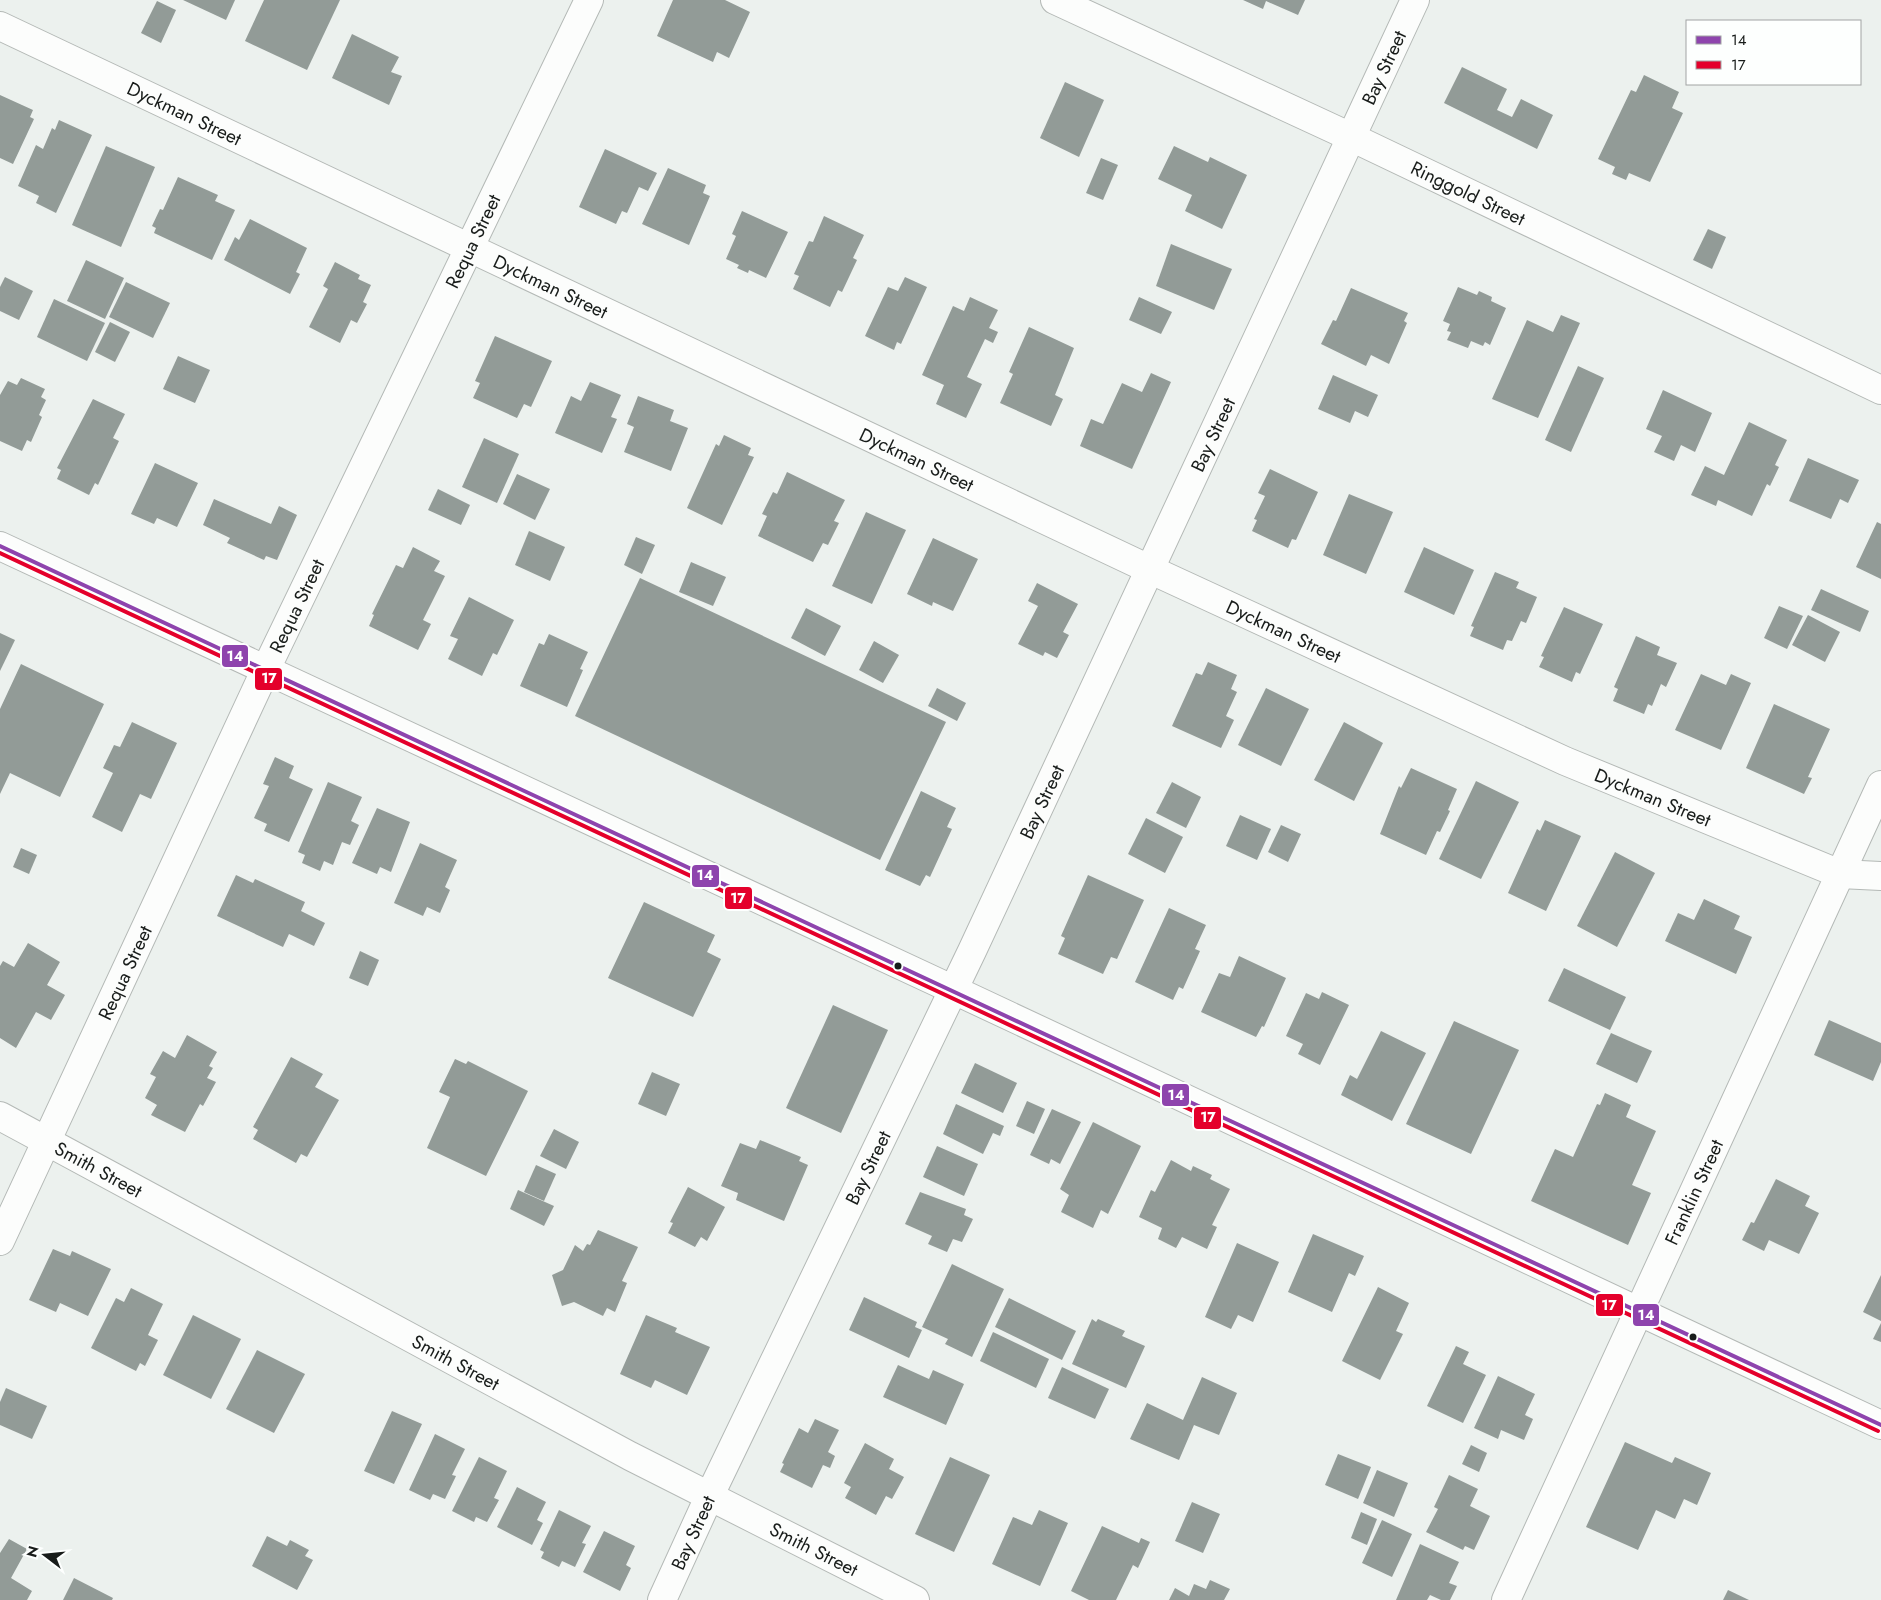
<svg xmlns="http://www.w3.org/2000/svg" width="1881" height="1600" viewBox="0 0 1881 1600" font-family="Jost,sans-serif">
	<rect width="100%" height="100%" fill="#ecf1ee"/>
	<g fill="#929b97">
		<path d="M183,0H235L226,20Z"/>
		<path d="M264,0H340L307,70L245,41Z"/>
		<path d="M673,0H725L750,12L729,58L717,52L713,62L657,36Z"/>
		<path d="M1243,0H1305L1298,15L1266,1L1263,9Z"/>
		<path d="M157,1L176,10L161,43L141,33Z"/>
		<path d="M352,34L399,57L391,72L402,76L389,105L332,78Z"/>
		<path d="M1462,67L1507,89L1497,110L1512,117L1521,99L1553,115L1537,149L1444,103Z"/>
		<path d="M1644,75L1679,92L1672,108L1683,113L1650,182L1629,173L1626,180L1612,174L1615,167L1598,159L1631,90L1636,92Z"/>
		<path d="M1065,82L1104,100L1079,157L1040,138Z"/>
		<path d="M0,95L33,110L30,117L34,119L13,164L0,158Z"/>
		<path d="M59,120L92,135L56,213L36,203L39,196L18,186L36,145L43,149L52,128L55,130Z"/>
		<path d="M106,146L155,167L121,247L72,225Z"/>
		<path d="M1174,146L1208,162L1210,157L1247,175L1222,229L1185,211L1192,195L1158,179Z"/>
		<path d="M605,149L657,173L648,191L639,187L627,213L622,211L616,224L579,207Z"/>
		<path d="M1101,158L1118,165L1103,200L1086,193Z"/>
		<path d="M668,168L706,185L703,193L710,196L689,245L642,224Z"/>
		<path d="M178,177L218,195L215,201L235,210L212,260L154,233L156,228L152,226L160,209L163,210Z"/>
		<path d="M742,211L788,232L766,278L749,270L748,273L737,268L739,265L726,259L736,236L732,234Z"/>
		<path d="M824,216L864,235L853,258L857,260L842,292L838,290L830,307L793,289L799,276L794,274L809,241L813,242Z"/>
		<path d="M250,219L307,248L296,272L300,274L290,294L224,260L235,237L239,240Z"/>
		<path d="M1708,229L1726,237L1712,269L1693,260Z"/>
		<path d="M1171,244L1232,269L1214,310L1156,286Z"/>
		<path d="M86,260L124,278L105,319L67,301Z"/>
		<path d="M335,262L360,275L358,279L371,285L363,302L367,304L357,323L351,320L340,343L309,327L328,289L323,286Z"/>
		<path d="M5,277L33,291L19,320L0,311V287Z"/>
		<path d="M905,277L927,287L901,344L897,342L894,350L865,336L888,287L898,291Z"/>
		<path d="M126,282L170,303L153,338L109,317Z"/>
		<path d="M1458,287L1477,295L1479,291L1492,297L1491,301L1506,308L1490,345L1485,342L1483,346L1471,341L1468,348L1447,340L1451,332L1447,331L1450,324L1443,321Z"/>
		<path d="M1351,288L1408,313L1404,321L1407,323L1389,364L1371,355L1366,366L1321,344L1333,320L1336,321Z"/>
		<path d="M970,297L998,310L989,328L998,332L993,343L985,339L967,377L982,384L966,418L936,404L944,385L922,375L953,306L964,311Z"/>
		<path d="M1139,297L1172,312L1161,334L1129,320Z"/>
		<path d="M54,299L105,323L87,361L37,337Z"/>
		<path d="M1561,315L1580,323L1538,418L1492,399L1527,320L1553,332Z"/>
		<path d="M110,322L130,332L115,362L95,352Z"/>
		<path d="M1029,327L1074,348L1055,395L1063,399L1051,426L1000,403L1013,374L1009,372Z"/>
		<path d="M495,336L552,361L531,407L524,404L517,418L473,398L480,383L475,381Z"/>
		<path d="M178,356L210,370L195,403L163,389Z"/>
		<path d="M1578,366L1604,378L1571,452L1545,440Z"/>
		<path d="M1151,373L1171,382L1132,469L1080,446L1091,419L1103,424L1122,383L1142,392Z"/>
		<path d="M1333,375L1378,395L1368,417L1355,411L1350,423L1318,409Z"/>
		<path d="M21,378L45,389L41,397L46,400L39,415L42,417L31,442L27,440L22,451L0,441V395L8,381L17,385Z"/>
		<path d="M590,382L621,395L611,417L617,419L602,453L555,433L571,396L581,401Z"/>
		<path d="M1663,390L1712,413L1695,452L1681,445L1674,461L1654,452L1662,436L1646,429Z"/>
		<path d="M638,396L674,410L670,421L688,428L671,471L624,452L634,427L627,424Z"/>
		<path d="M93,399L125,414L113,438L119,441L98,485L95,483L89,495L57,479L61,470L57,468Z"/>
		<path d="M1749,422L1787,440L1775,465L1779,467L1770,486L1767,484L1752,516L1718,500L1716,506L1691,495L1705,466L1724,475Z"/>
		<path d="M724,435L751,448L748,455L754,457L722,525L687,508L716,444L719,446Z"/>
		<path d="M484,438L519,454L497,503L462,487Z"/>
		<path d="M1808,458L1859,480L1848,503L1840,499L1831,519L1789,501Z"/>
		<path d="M155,463L198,483L177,527L157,518L154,524L131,514Z"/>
		<path d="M1270,469L1318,492L1296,540L1292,539L1288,548L1252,531L1257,520L1254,519L1265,496L1258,493Z"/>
		<path d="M787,472L845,500L834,521L839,523L828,545L823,543L813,562L758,536L767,516L762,514L773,492L777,494Z"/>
		<path d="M517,474L550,489L535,520L503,504Z"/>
		<path d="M438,489L470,505L461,525L428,510Z"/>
		<path d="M1349,494L1393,512L1366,574L1323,555Z"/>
		<path d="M214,499L271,524L279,506L297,515L277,560L266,556L264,560L227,543L230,538L203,525Z"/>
		<path d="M866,512L906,530L872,604L832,586Z"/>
		<path d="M1877,522L1881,524V579L1856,567Z"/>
		<path d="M529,531L565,547L550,581L515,565Z"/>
		<path d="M636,537L655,545L642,574L624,565Z"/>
		<path d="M933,538L978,559L953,611L933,602L932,606L907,594Z"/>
		<path d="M413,547L440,561L434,571L445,576L423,620L431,624L418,650L369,626L374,615L372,614L396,565L403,568Z"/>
		<path d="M1424,547L1474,570L1454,615L1404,592Z"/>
		<path d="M691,562L726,577L713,606L679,592Z"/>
		<path d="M1495,572L1519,582L1516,588L1537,597L1526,623L1521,621L1512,641L1507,640L1503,650L1470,636L1474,627L1471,626Z"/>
		<path d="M640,578L946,722L880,860L575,716Z"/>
		<path d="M1037,583L1078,604L1063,632L1069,635L1057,658L1045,652L1043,656L1018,644L1038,606L1028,601Z"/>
		<path d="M1821,589L1869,611L1860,632L1811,610Z"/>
		<path d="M469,597L514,620L497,655L493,653L482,676L448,659L458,639L450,636Z"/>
		<path d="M1779,606L1803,616L1787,649L1764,638Z"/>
		<path d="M1564,607L1603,624L1580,674L1576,672L1572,682L1539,667L1544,657L1541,656Z"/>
		<path d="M806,608L841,626L825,656L791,638Z"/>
		<path d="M1808,615L1840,632L1825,662L1792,645Z"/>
		<path d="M0,633L15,640L0,671Z"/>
		<path d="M549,634L588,652L580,669L583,670L567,707L520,686L539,643L544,645Z"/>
		<path d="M1636,636L1660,647L1657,655L1677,663L1666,687L1661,684L1652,706L1648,704L1644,714L1613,701L1618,689L1614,687Z"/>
		<path d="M874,641L899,655L883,683L859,670Z"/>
		<path d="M1208,662L1237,675L1231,689L1237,692L1226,716L1234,720L1221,748L1172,726L1196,673L1202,675Z"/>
		<path d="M21,664L104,704L60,797L10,773L0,794V709Z"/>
		<path d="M1701,674L1726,685L1731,674L1751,683L1721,750L1675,730Z"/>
		<path d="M937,688L966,703L957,721L928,706Z"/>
		<path d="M1266,688L1309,709L1281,766L1238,745Z"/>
		<path d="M1774,704L1830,729L1808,777L1812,778L1804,794L1746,768Z"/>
		<path d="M132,722L177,743L151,799L140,794L122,832L92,817L113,773L103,768L114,745L120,747Z"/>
		<path d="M1344,722L1383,743L1354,801L1314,780Z"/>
		<path d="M275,757L294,766L289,778L313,789L289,842L264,831L267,824L254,818L269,786L263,784Z"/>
		<path d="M1411,768L1457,789L1448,810L1450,811L1440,832L1437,831L1426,855L1380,834L1399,786L1401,788Z"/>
		<path d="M1476,781L1519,802L1481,879L1439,859Z"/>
		<path d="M328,782L362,797L351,821L359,825L350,845L342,842L333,865L324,861L320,871L302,863L305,855L298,852Z"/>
		<path d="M1172,782L1201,797L1186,828L1156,813Z"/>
		<path d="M921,791L956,808L947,827L952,829L930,877L926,875L920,886L885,870Z"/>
		<path d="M377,808L410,822L391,872L380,867L377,874L352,863Z"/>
		<path d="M1240,815L1271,829L1257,860L1226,846Z"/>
		<path d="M1146,818L1183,837L1165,873L1128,854Z"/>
		<path d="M1545,820L1581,836L1546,911L1508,893L1537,829L1540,831Z"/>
		<path d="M1281,825L1301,834L1288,862L1268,852Z"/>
		<path d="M420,843L457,860L445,887L450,890L440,913L427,907L423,916L394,903Z"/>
		<path d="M21,848L37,855L29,874L13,867Z"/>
		<path d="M1615,852L1655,873L1617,947L1577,926Z"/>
		<path d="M236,875L253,883L255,879L305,902L301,911L325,923L314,946L289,934L283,947L217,916Z"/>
		<path d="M1088,875L1144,900L1117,959L1111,957L1103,974L1058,954L1065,938L1061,936Z"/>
		<path d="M1704,899L1740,916L1734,929L1752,937L1736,974L1665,941L1678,913L1694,920Z"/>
		<path d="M644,902L715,935L707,952L721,959L693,1017L608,978Z"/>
		<path d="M1169,908L1206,925L1195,949L1200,951L1183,989L1179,987L1173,1000L1135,982Z"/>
		<path d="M28,943L60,962L47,985L65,995L51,1020L36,1012L16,1048L0,1038V966L3,961L14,967Z"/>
		<path d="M360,951L379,960L368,986L349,978Z"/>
		<path d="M1239,956L1286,978L1264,1027L1262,1026L1256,1037L1201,1012L1219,973L1230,977Z"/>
		<path d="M1564,968L1626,997L1610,1030L1548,1001Z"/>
		<path d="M1322,992L1349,1005L1320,1065L1298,1054L1303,1044L1286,1036L1306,993L1319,999Z"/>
		<path d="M833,1005L888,1030L841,1133L786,1108Z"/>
		<path d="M1829,1020L1881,1043V1062L1873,1081L1814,1055Z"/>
		<path d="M1454,1021L1519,1050L1471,1154L1406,1124Z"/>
		<path d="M1381,1031L1426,1053L1392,1121L1341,1095L1350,1075L1357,1079Z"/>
		<path d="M1611,1033L1652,1051L1637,1083L1596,1064Z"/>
		<path d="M187,1035L217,1052L209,1066L213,1068L207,1078L216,1082L203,1106L200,1104L185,1132L151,1115L157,1105L145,1098L156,1077L150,1074L163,1051L175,1058Z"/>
		<path d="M291,1057L323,1074L315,1087L339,1100L307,1157L301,1154L296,1163L253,1139L258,1130L253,1127Z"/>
		<path d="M455,1059L466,1064L468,1061L528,1091L486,1176L427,1148L450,1097L439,1092Z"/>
		<path d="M975,1063L1017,1083L1003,1113L961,1093Z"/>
		<path d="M652,1072L680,1084L666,1116L638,1104Z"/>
		<path d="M1605,1093L1631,1105L1626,1117L1656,1131L1632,1185L1651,1193L1628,1245L1531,1201L1555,1149L1573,1157L1597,1104L1600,1105Z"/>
		<path d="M1027,1101L1045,1109L1034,1134L1016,1126Z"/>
		<path d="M956,1104L1004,1126L1000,1136L993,1133L983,1154L943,1134Z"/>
		<path d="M1052,1109L1081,1122L1060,1164L1051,1159L1049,1164L1030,1155Z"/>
		<path d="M1093,1122L1141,1146L1108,1214L1101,1210L1093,1228L1061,1212L1069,1195L1060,1189Z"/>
		<path d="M554,1129L579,1142L566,1169L540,1156Z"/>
		<path d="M760,1140L801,1157L799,1161L808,1165L784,1221L736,1200L738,1193L721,1186L740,1143L756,1149Z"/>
		<path d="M937,1146L978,1164L964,1196L923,1177Z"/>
		<path d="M1171,1160L1191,1171L1193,1166L1212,1175L1210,1179L1230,1189L1212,1225L1217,1227L1207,1249L1182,1237L1176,1248L1158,1239L1162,1228L1139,1217L1151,1190L1155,1192Z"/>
		<path d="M536,1165L556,1174L544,1201L524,1192Z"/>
		<path d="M1776,1179L1810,1196L1805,1206L1819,1213L1799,1254L1769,1240L1764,1251L1742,1240L1751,1222L1754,1223Z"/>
		<path d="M688,1187L725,1207L707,1241L701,1237L695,1247L668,1233L673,1223L670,1222Z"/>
		<path d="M518,1190L554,1206L544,1226L510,1209Z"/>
		<path d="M920,1192L966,1209L964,1215L973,1219L962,1242L953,1239L947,1252L928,1244L932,1236L905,1224Z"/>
		<path d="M598,1230L638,1247L622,1281L627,1283L615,1312L607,1308L603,1316L574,1302L562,1306L552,1275L563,1270L575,1245L583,1251L587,1244L590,1245Z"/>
		<path d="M1313,1234L1364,1256L1355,1276L1349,1273L1332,1312L1288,1292Z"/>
		<path d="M1237,1243L1279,1262L1253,1322L1238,1315L1231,1329L1205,1317Z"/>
		<path d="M53,1249L70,1256L72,1251L111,1269L88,1316L60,1303L56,1312L29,1300Z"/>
		<path d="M952,1264L1004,1289L972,1357L945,1344L948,1339L922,1327Z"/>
		<path d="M1881,1275V1321L1863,1312Z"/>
		<path d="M1378,1287L1409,1303L1396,1331L1403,1334L1380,1380L1342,1361Z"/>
		<path d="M131,1288L163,1304L148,1335L158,1340L145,1366L140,1363L136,1371L91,1348L116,1298L124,1302Z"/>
		<path d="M864,1297L917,1322L915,1327L922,1330L909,1358L849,1330Z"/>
		<path d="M1009,1298L1076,1331L1062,1360L995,1327Z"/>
		<path d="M193,1315L241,1339L211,1399L163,1375Z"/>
		<path d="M646,1315L677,1328L675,1332L710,1347L687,1395L655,1380L651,1388L620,1374Z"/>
		<path d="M1092,1319L1096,1322L1098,1319L1125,1331L1122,1336L1145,1346L1126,1388L1072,1364Z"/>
		<path d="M1881,1323V1342L1873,1339Z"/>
		<path d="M993,1332L1049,1359L1036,1388L980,1361Z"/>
		<path d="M1456,1346L1469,1352L1463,1364L1486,1375L1463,1423L1427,1406Z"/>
		<path d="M257,1350L305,1374L274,1433L226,1409Z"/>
		<path d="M898,1365L929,1379L933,1370L964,1384L946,1425L883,1397Z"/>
		<path d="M1062,1367L1109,1389L1095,1419L1048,1398Z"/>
		<path d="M1498,1376L1535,1394L1525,1415L1533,1419L1524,1440L1501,1430L1498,1439L1474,1428Z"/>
		<path d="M1202,1377L1237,1393L1219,1435L1194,1425L1179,1460L1130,1439L1147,1403L1183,1420Z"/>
		<path d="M6,1388L47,1406L32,1439L0,1425V1402Z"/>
		<path d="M392,1411L422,1424L394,1484L364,1471Z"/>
		<path d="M815,1419L839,1430L828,1452L835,1456L830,1468L823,1465L812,1488L780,1472L784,1464L782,1463L799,1428L808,1433Z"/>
		<path d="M435,1434L465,1449L452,1475L456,1476L445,1499L433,1494L430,1500L409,1490Z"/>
		<path d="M1625,1442L1672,1463L1675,1457L1711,1473L1697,1505L1684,1499L1675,1519L1656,1510L1638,1550L1586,1527Z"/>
		<path d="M865,1443L894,1459L889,1469L904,1477L892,1499L886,1496L876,1515L845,1498L851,1487L844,1483Z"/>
		<path d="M1471,1445L1487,1453L1479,1472L1462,1464Z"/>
		<path d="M1338,1454L1371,1467L1358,1499L1325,1485Z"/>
		<path d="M479,1457L507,1471L494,1498L499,1500L487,1522L476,1517L474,1522L452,1511Z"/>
		<path d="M950,1457L990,1475L954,1552L915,1534Z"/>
		<path d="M1377,1470L1408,1483L1394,1517L1363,1503Z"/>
		<path d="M1449,1475L1478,1489L1470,1506L1490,1516L1474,1550L1465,1546L1463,1550L1426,1532L1438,1509L1434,1507Z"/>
		<path d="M517,1487L546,1502L537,1520L543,1523L532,1545L497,1527Z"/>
		<path d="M1192,1502L1220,1514L1203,1553L1175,1541Z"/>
		<path d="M559,1510L591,1526L582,1543L586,1544L575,1567L562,1561L559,1567L541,1558L544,1552L540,1550Z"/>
		<path d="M1039,1510L1068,1523L1040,1586L992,1564L1013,1517L1032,1525Z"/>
		<path d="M1361,1512L1377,1519L1367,1545L1351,1538Z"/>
		<path d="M1382,1520L1412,1534L1392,1577L1362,1563Z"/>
		<path d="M1102,1526L1139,1543L1141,1538L1150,1542L1138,1568L1133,1565L1116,1600H1089L1071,1591Z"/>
		<path d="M604,1531L635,1546L626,1565L631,1568L620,1591L583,1572Z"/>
		<path d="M267,1536L287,1546L290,1540L309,1550L305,1556L313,1560L297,1590L252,1566Z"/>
		<path d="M9,1539L27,1549L11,1578L32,1591L27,1600H0V1553Z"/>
		<path d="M1420,1544L1459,1562L1449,1583L1457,1586L1450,1600H1441L1430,1595L1427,1600H1396Z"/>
		<path d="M74,1578L113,1598L112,1600H63Z"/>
		<path d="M1210,1580L1230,1589L1224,1600H1169L1175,1588L1189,1596L1194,1584L1206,1589Z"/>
		<path d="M1728,1590L1749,1600H1723Z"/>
	</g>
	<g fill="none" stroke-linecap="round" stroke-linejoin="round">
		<g stroke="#b4b9b6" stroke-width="30">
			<g id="minor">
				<path id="s1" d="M1055,0L1351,137L1881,390"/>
				<path id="s2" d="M0,26L1149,569L1565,761L1840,874L1881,876"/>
				<path d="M0,546L954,990L1881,1425"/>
				<path id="s3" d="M0,1116L630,1456L915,1600"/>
				<path id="s4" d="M0,1241L265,671L589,0"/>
				<path id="s5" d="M662,1600L709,1497L972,951L1415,0"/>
				<path id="s6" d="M1506,1600L1881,785"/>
			</g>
		</g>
		<use href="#minor" stroke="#fcfdfc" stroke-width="28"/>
		<g stroke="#fdfffe" stroke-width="8">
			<path id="bus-1" d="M0,546L1881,1425"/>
		</g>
		<g stroke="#fdfffe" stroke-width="8">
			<path id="bus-2" d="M0,553L1878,1431"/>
		</g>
		<use href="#bus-1" stroke="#8e44ad" stroke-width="4"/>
		<use href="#bus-2" stroke="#e4002b" stroke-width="4"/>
	</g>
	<g fill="#181c1a" stroke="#fdfffe" stroke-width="2">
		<circle cx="898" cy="966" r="4.5"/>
		<circle cx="1693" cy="1337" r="4.5"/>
	</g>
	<g text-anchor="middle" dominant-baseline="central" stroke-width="5" stroke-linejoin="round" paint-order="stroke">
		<g font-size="19" fill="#181c1a" stroke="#fdfffe">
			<text stroke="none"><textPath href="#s5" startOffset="1694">Bay Street</textPath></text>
			<text stroke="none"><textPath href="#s2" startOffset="204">Dyckman Street</textPath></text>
			<text stroke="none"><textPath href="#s1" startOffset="456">Ringgold Street</textPath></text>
			<text stroke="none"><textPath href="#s4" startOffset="1106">Requa Street</textPath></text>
			<text stroke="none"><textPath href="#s2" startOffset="609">Dyckman Street</textPath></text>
			<text stroke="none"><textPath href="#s5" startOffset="1289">Bay Street</textPath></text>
			<text stroke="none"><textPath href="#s2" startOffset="1014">Dyckman Street</textPath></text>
			<text stroke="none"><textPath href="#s4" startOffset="701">Requa Street</textPath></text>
			<text stroke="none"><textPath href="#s2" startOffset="1419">Dyckman Street</textPath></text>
			<text stroke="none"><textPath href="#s2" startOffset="1824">Dyckman Street</textPath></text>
			<text stroke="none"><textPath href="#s5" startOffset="884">Bay Street</textPath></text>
			<text stroke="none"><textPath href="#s4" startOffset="296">Requa Street</textPath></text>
			<text stroke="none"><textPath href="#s5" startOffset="479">Bay Street</textPath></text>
			<text stroke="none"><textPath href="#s3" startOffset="112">Smith Street</textPath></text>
			<text stroke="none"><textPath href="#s6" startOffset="449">Franklin Street</textPath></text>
			<text stroke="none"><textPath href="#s3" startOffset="518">Smith Street</textPath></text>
			<text stroke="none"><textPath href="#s5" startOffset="74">Bay Street</textPath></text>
			<text stroke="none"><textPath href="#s3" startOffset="922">Smith Street</textPath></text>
		</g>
	</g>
	<g stroke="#fdfffe" stroke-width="2">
		<rect x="221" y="644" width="28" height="24" rx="5" fill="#8e44ad"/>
		<rect x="254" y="667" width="29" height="24" rx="5" fill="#e4002b"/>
		<rect x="691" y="864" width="29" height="24" rx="5" fill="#8e44ad"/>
		<rect x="724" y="886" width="29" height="24" rx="5" fill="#e4002b"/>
		<rect x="1161" y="1083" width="29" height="24" rx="5" fill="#8e44ad"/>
		<rect x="1193" y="1106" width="29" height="24" rx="5" fill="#e4002b"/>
		<rect x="1595" y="1293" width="29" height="24" rx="5" fill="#e4002b"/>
		<rect x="1632" y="1303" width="28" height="24" rx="5" fill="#8e44ad"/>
	</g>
	<g font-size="14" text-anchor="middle" font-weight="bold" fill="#fff">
		<text x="235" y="661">14</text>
		<text x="269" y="683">17</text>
		<text x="705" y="880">14</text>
		<text x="738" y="903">17</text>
		<text x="1176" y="1100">14</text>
		<text x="1208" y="1122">17</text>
		<text x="1609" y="1310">17</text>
		<text x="1646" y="1320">14</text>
	</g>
	<rect x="1686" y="20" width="175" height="65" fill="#fdfffe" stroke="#a1a4a3"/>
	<rect x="1696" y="36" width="25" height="8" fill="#8e44ad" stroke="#a1a4a3"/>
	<text x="1731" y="45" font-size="15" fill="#181c1a">14</text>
	<rect x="1696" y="61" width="25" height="8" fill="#e4002b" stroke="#a1a4a3"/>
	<text x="1731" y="70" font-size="15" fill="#181c1a">17</text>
	<g transform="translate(45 1555) rotate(286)" stroke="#fdfffe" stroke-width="4" paint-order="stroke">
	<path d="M0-4L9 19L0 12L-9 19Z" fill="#181c1a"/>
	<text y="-8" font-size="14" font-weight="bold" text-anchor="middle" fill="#181c1a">N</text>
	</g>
</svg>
